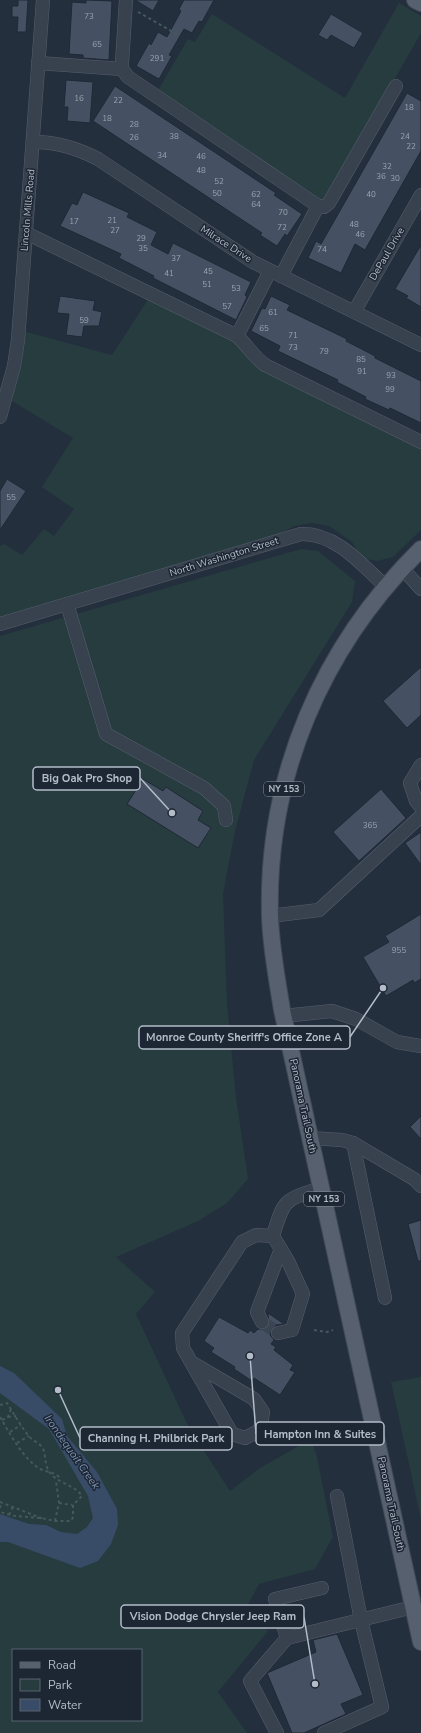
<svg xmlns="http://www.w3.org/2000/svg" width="421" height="1733" viewBox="0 0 421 1733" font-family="'Nunito Sans',sans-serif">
	<rect width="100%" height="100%" fill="#242f3e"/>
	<g fill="#263c3f" fill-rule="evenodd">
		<path d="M399,3L421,16V33L325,201H320L157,92L188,39L195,42L212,14L345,98Z"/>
		<path d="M149,298L226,336L421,447V530L393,557L377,561L366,559L359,554L352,542L329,526L312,523L294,526L279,534L0,618V546L4,544L22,555L44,529L54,536L74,509L42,487L73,438L12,401L23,331L112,355Z"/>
		<path d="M301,549L318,551L355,581L352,602L254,760L235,831L223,894L227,1004L236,1097L248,1179L227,1203L198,1221L116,1257L155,1292L136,1314L189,1428L230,1491L260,1468L311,1439L317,1457L333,1537L315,1569L259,1584L247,1606L268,1631L218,1692L247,1733H0V636ZM13,1650H141V1720H13Z"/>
		<path d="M421,1377V1519L391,1382Z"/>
	</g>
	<path fill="#394c67" d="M0,1366L14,1373L62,1419L67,1436L97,1472L117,1509L118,1525L111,1544L98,1561L80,1568L8,1542H0V1514L29,1524L46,1525L61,1532L77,1534L87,1527L93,1518L88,1496L49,1429L0,1393Z"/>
	<g fill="#455162" stroke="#1f2835">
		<path d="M18,0H28L26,32H17L18,17H12V6H18Z"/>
		<path d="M86,0L112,1L109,60L83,58V55L69,54L72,2L86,3Z"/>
		<path d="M135,0H159L153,11Z"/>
		<path d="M184,0H214L202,22L199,21L192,33L184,29L169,55L172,56L159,79L136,66L149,43L151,45L158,32L167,37L181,11L179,9Z"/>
		<path d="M331,14L363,33L354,48L331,35L327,40L318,35Z"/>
		<path d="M66,80L93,82L90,123L67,121L68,107H64Z"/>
		<path d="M115,86L276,193L274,195L302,214L287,236L285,234L277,246L260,235L262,233L93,121Z"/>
		<path d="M407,93L421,101V151L365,250L355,244L341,273L308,258L316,241L321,244Z"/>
		<path d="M83,192L129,213L127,217L157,232L151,245L168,254L173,243L251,282L245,295L247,297L236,320L153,278L154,276L119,258L121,254L60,226L72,203L77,205Z"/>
		<path d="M421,245V307L406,298L408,296L395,289Z"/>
		<path d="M60,296L95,301L93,310L102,312L99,326H84L82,337L66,335L69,314L57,313Z"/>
		<path d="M271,296L290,305L287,310L347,339L346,341L375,356V358L421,381V423L390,408L389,410L365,399L366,397L337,382L338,380L278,351L280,346L251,331L262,308L265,309Z"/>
		<path d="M7,479L26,491L0,530V491Z"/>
		<path d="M421,667V715L407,728L383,701Z"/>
		<path d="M143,779L163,791L166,787L203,811L198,820L211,828L198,848L127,804Z"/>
		<path d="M381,789L406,818L359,861L333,832Z"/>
		<path d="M421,832V865L405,843Z"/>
		<path d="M421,914V979L414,983L413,980L386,996L363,957L389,942L385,936Z"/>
		<path d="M421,1116V1139L410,1127Z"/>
		<path d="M421,1220V1261H418L408,1224Z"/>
		<path d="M268,1313L284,1324L276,1325L271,1330L270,1335L274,1340L271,1344L276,1347L274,1350L293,1365L290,1370L295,1372L280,1395L254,1378L252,1381L234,1369L235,1367L211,1352L214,1348L204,1341L219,1317L248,1333L250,1330L254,1333L258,1329H265L269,1326Z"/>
		<path d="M337,1634L363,1695L341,1704L346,1714L304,1733H292L267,1673L316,1652L313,1640Z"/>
	</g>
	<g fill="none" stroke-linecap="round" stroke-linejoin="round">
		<path stroke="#3a4453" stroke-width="13" stroke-dasharray="13 6" stroke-linecap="butt" d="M262,1322L278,1333"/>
		<g stroke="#565f6c" stroke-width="14">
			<g id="minor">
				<path d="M126,0L122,63V69L128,77L318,206L324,207L329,203L396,86"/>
				<path d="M38,63L122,69"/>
				<path d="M34,142C57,142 77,148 98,159L253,262L421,345"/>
				<path d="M26,233L237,336C247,345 254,357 265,365L421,442"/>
				<path d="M281,276L318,206"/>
				<path d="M354,312L421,195"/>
				<path d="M237,336L270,271"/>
				<path d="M0,417L14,366L18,340L43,0"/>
				<path d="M402,568L421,589"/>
				<path d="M67,604L106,734L204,788L224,806L226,820"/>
				<path d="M0,624L301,534C336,533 361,564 385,586"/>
				<path d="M421,765L410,783L416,801L421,807"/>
				<path d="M270,916L319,910L421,816"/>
				<path d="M283,1016L332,1011L356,1019L397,1042L421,1046"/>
				<path d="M310,1138L342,1140L353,1143L414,1179L421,1186"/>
				<path d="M353,1143L385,1298"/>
				<path d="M262,1322L257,1312L281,1249"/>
				<path d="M278,1333L292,1330L303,1294L288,1261L273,1236C284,1198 285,1200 321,1188"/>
				<path d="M191,1362L254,1399L263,1412L260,1430L245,1438L232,1434L183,1348L182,1333L242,1242L256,1235L273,1236"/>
				<path d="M322,1588L275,1599L287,1638L421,1605"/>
				<path d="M277,1733L250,1681L287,1638"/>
				<path d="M324,1733L382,1707L361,1620L337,1496"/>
			</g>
		</g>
		<g stroke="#414a57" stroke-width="18">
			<g id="major">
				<path d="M415,0L421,3"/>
				<path d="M421,549C322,647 266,776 270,917C271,948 277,979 282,1010L421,1642"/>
			</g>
		</g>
		<g stroke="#44595c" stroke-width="2" stroke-dasharray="3 3" stroke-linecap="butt">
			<path d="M138,12L178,35"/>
			<path d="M314,1330L327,1332L333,1330"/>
			<path d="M0,1405L7,1403C14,1414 20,1425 28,1435C31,1440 38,1442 42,1447C47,1454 43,1463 50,1473C59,1484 75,1485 82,1496L73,1505V1517L71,1521H55L41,1518L15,1516L0,1512"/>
			<path d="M0,1417C10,1434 21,1455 37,1467C43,1472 53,1471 59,1477V1481"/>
			<path d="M8,1417L16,1416"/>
			<path d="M2,1420L8,1417L11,1409"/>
			<path d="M10,1432L21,1425"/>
			<path d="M17,1443L29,1436"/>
			<path d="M0,1502L41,1518L40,1522"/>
			<path d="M59,1503L72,1505"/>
			<path d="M0,1508L1,1503"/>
			<path d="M9,1515L13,1507"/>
			<path d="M55,1521L59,1503L56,1481"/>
		</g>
		<use href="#minor" stroke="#38414e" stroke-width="13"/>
		<use href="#major" stroke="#56606e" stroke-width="16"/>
	</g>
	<g text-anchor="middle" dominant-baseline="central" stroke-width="3" stroke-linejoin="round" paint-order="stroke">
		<g font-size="8" fill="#98a1af">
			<text x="89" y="16">73</text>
			<text x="97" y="44">65</text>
			<text x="157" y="58">291</text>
			<text x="79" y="98">16</text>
			<text x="118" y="100">22</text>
			<text x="409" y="107">18</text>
			<text x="107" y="118">18</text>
			<text x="134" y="124">28</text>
			<text x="174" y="136">38</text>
			<text x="405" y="136">24</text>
			<text x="134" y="137">26</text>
			<text x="411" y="146">22</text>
			<text x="162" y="155">34</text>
			<text x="201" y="156">46</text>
			<text x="387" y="166">32</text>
			<text x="201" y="170">48</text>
			<text x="381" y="176">36</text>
			<text x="395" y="178">30</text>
			<text x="219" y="181">52</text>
			<text x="217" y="193">50</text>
			<text x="256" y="194">62</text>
			<text x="371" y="194">40</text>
			<text x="256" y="204">64</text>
			<text x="283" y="212">70</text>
			<text x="112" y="220">21</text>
			<text x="74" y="221">17</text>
			<text x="354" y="224">48</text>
			<text x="282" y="227">72</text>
			<text x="115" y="230">27</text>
			<text x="360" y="234">46</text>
			<text x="141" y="238">29</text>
			<text x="143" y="248">35</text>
			<text x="322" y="249">74</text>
			<text x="176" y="258">37</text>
			<text x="208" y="271">45</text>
			<text x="169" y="273">41</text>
			<text x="207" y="284">51</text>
			<text x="236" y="288">53</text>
			<text x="227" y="306">57</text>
			<text x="273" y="312">61</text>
			<text x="84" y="320">59</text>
			<text x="264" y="328">65</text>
			<text x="293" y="335">71</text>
			<text x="293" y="347">73</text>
			<text x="324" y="351">79</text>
			<text x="361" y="359">85</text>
			<text x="362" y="371">91</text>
			<text x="391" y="375">93</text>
			<text x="390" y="389">99</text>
			<text x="11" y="497">55</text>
			<text x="370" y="825">365</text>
			<text x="399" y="950">955</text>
		</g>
		<g fill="#1d2633" stroke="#878f9c" stroke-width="1">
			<rect x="264" y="782" width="40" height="14" rx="3"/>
			<rect x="304" y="1192" width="40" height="14" rx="3"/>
		</g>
		<g font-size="9" font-weight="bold" fill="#b4bcc9">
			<text x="284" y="789">NY 153</text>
			<text x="324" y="1199">NY 153</text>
		</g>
		<g font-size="10" fill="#b4bcc9" stroke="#1d2633">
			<text transform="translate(28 210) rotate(-85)">Lincoln Mills Road</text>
			<text transform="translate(226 244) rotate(33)">Milrace Drive</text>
			<text transform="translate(387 254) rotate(-60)">DePaul Drive</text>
			<text transform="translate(224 557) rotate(-17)">North Washington Street</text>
			<text transform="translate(303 1106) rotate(78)">Panorama Trail South</text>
			<text transform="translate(391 1504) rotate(78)">Panorama Trail South</text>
		</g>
		<g font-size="11" font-style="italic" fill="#7c92b1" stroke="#1d2633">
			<text transform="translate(72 1452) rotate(55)">Irondequoit Creek</text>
		</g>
	</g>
	<path fill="none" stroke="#b4bcc9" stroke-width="1.5" d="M172 813L140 778M383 988L350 1037M250 1356L256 1434M58 1390L80 1438M315 1684L304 1617"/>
	<g fill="#b4bcc9" stroke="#1d2633" stroke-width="1.5">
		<circle cx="172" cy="813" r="4"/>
		<circle cx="383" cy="988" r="4"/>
		<circle cx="250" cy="1356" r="4"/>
		<circle cx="58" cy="1390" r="4"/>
		<circle cx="315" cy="1684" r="4"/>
	</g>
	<g fill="#1d2633" stroke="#b4bcc9" stroke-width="1.5">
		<rect x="33" y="767" width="107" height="23" rx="4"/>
		<rect x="139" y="1026" width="211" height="23" rx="4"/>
		<rect x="256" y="1422" width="128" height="23" rx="4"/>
		<rect x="80" y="1427" width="152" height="23" rx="4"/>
		<rect x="121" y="1605" width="183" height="23" rx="4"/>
	</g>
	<g font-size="11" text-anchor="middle" font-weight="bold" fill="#b4bcc9">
		<text x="87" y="782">Big Oak Pro Shop</text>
		<text x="244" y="1041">Monroe County Sheriff's Office Zone A</text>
		<text x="320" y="1438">Hampton Inn &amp; Suites</text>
		<text x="156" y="1442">Channing H. Philbrick Park</text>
		<text x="213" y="1620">Vision Dodge Chrysler Jeep Ram</text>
	</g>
	<rect x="12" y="1649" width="130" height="72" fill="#1d2633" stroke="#59626f"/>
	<rect x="20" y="1662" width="20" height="6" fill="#56606e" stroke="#59626f"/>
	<text x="48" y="1669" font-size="12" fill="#b4bcc9">Road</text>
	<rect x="20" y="1679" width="20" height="12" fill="#263c3f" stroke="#59626f"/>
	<text x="48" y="1689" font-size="12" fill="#b4bcc9">Park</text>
	<rect x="20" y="1699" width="20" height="12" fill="#394c67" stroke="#59626f"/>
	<text x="48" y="1709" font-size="12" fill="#b4bcc9">Water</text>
</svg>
